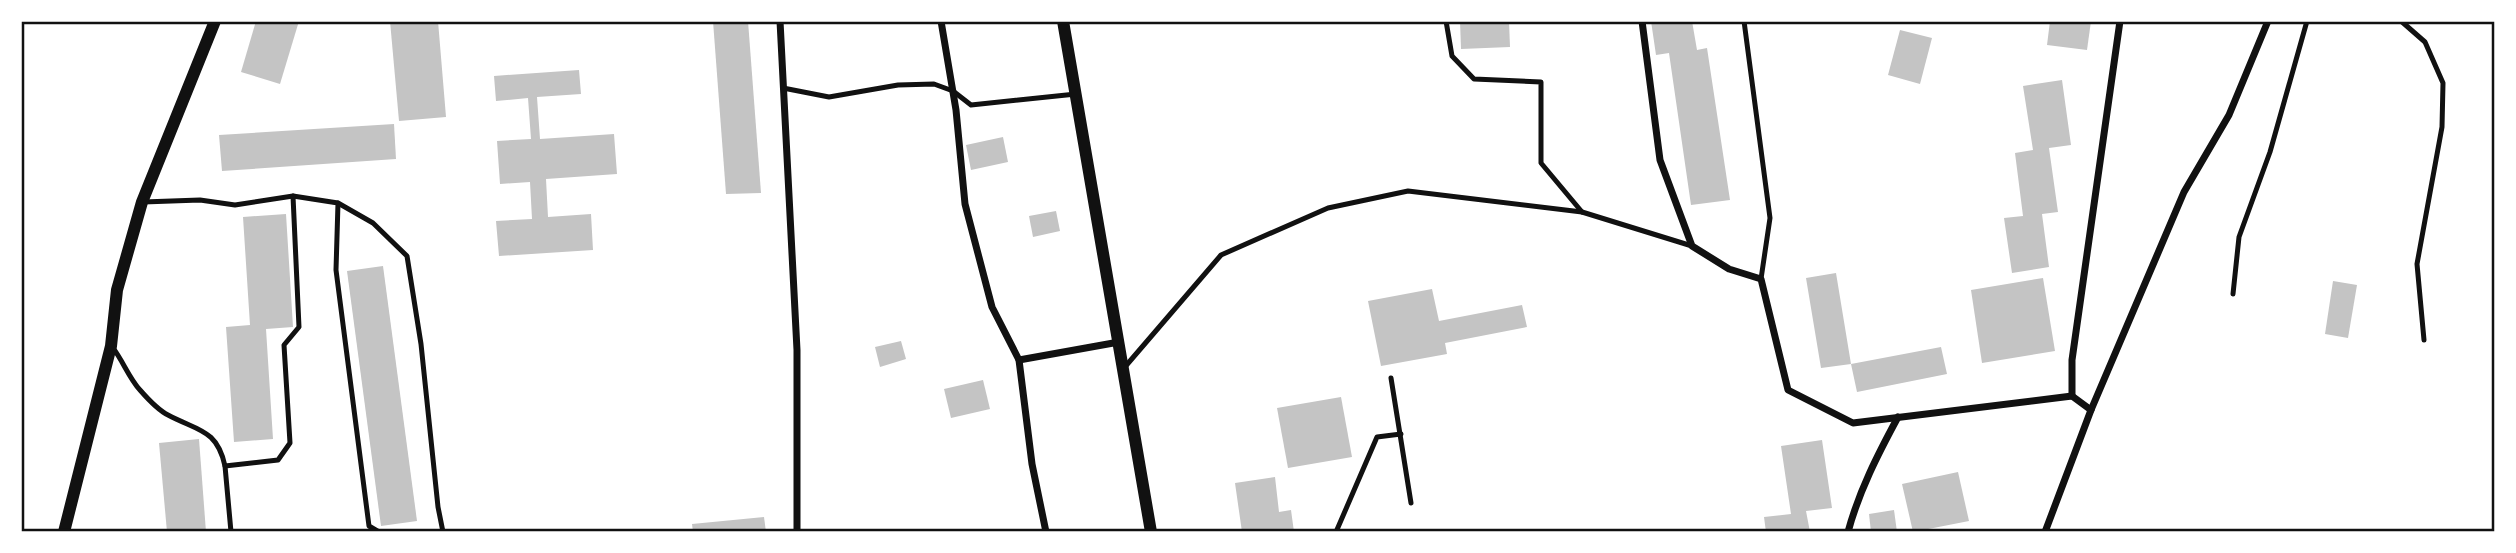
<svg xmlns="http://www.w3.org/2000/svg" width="2516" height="553" viewBox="0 0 2516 553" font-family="'IBM Plex Sans',sans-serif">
	<rect width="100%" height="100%" fill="#fff"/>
	<g fill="#c4c4c4">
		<path d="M256,21H299L280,84L241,72Z"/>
		<path d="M390,21H438L446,117L399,121Z"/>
		<path d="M713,21H748L761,193L726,194Z"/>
		<path d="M1460,21H1509L1510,47L1461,49Z"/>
		<path d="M1651,21H1692L1697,50L1707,48L1730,200L1691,205L1669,53L1656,55Z"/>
		<path d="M2050,21H2091L2087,50L2047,45Z"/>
		<path d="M1900,30L1932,38L1920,84L1888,75Z"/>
		<path d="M579,70L581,94L537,97L540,139L614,134L617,174L546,179L548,217L591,214L593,250L499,256L496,221L532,219L530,182L500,184L497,141L531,139L528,98L496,101L494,76Z"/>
		<path d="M2062,80L2071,145L2049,148L2058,212L2042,214L2049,267L2012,273L2004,218L2023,216L2015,153L2033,150L2023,86Z"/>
		<path d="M394,124L396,159L222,171L219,135Z"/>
		<path d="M1003,137L1008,162L971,170L966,145Z"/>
		<path d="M1056,211L1060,231L1033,237L1029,216Z"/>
		<path d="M286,214L293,327L266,329L273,439L234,442L226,327L250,325L243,217Z"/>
		<path d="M383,266L417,521L381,526L347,271Z"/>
		<path d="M1836,273L1851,364L1941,347L1947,374L1857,392L1851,364L1821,368L1806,278Z"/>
		<path d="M2043,278L2055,351L1982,363L1971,290Z"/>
		<path d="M2333,281L2357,285L2348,338L2325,334Z"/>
		<path d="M1432,289L1439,321L1522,305L1527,327L1445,343L1447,354L1381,366L1368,301Z"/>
		<path d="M901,341L906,359L880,367L875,347Z"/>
		<path d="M983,380L990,409L951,418L944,389Z"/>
		<path d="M1341,397L1352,457L1288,468L1277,408Z"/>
		<path d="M199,439L206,532H167L159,443Z"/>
		<path d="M1822,440L1832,508L1806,511L1810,532H1766L1764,517L1791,514L1781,446Z"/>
		<path d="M1958,472L1969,521L1913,532L1902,484Z"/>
		<path d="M1275,477L1279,512L1291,510L1294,532H1242L1235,483Z"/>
		<path d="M1894,510L1897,532H1871L1869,514Z"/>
		<path d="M764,517L766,532H693L692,524Z"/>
	</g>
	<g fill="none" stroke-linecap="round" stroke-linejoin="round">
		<g stroke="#111" stroke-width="5">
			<path d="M1446,21L1452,56L1474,79L1541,82V163L1582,212"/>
			<path d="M1744,21L1770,218L1761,279"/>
			<path d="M2401,21L2425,42L2443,83L2442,127L2417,264L2424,340"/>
			<path d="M783,88L829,97L898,85L934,84L953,91L971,105L1076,94"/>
			<path d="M143,202L200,200L235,205L293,196L338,203L336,270L369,526L379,532"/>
			<path d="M338,203L373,223L407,256L421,344L438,507L443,532"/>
			<path d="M2233,294L2239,237L2270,152L2307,21"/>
			<path d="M113,348C123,361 129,378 140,390C147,398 158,410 168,415C198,431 217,429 225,466"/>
			<path d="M1124,368L1221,255L1328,208L1408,191L1582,212L1692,246"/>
			<path d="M1391,378L1411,503"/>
			<path d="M231,532L225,466L278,460L290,443L284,345L299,327L293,196"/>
			<path d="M1336,532L1377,437L1401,434"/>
		</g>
		<g stroke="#111" stroke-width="7">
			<path d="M780,21L797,350V532"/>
			<path d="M941,21L956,110L965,204L992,307L1019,360L1032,464L1046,532"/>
			<path d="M1642,21L1660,160L1692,246L1729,269L1761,279L1788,390L1853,423L2072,396L2091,410"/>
			<path d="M1019,360L1119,342"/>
			<path d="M2072,396V360L2120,21"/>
			<path d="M1848,532C1859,491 1878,454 1898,417"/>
			<path d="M2045,532L2091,410L2184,192L2229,115L2268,21"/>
		</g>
		<g stroke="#111" stroke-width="12">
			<path d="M1063,21L1151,532"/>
			<path d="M64,532L111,346L117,290L142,202L215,21"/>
		</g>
	</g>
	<rect width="2516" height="553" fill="none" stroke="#ffffff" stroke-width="46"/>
	<rect x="23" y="23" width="2470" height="507" fill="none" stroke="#111" stroke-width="2.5"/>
</svg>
